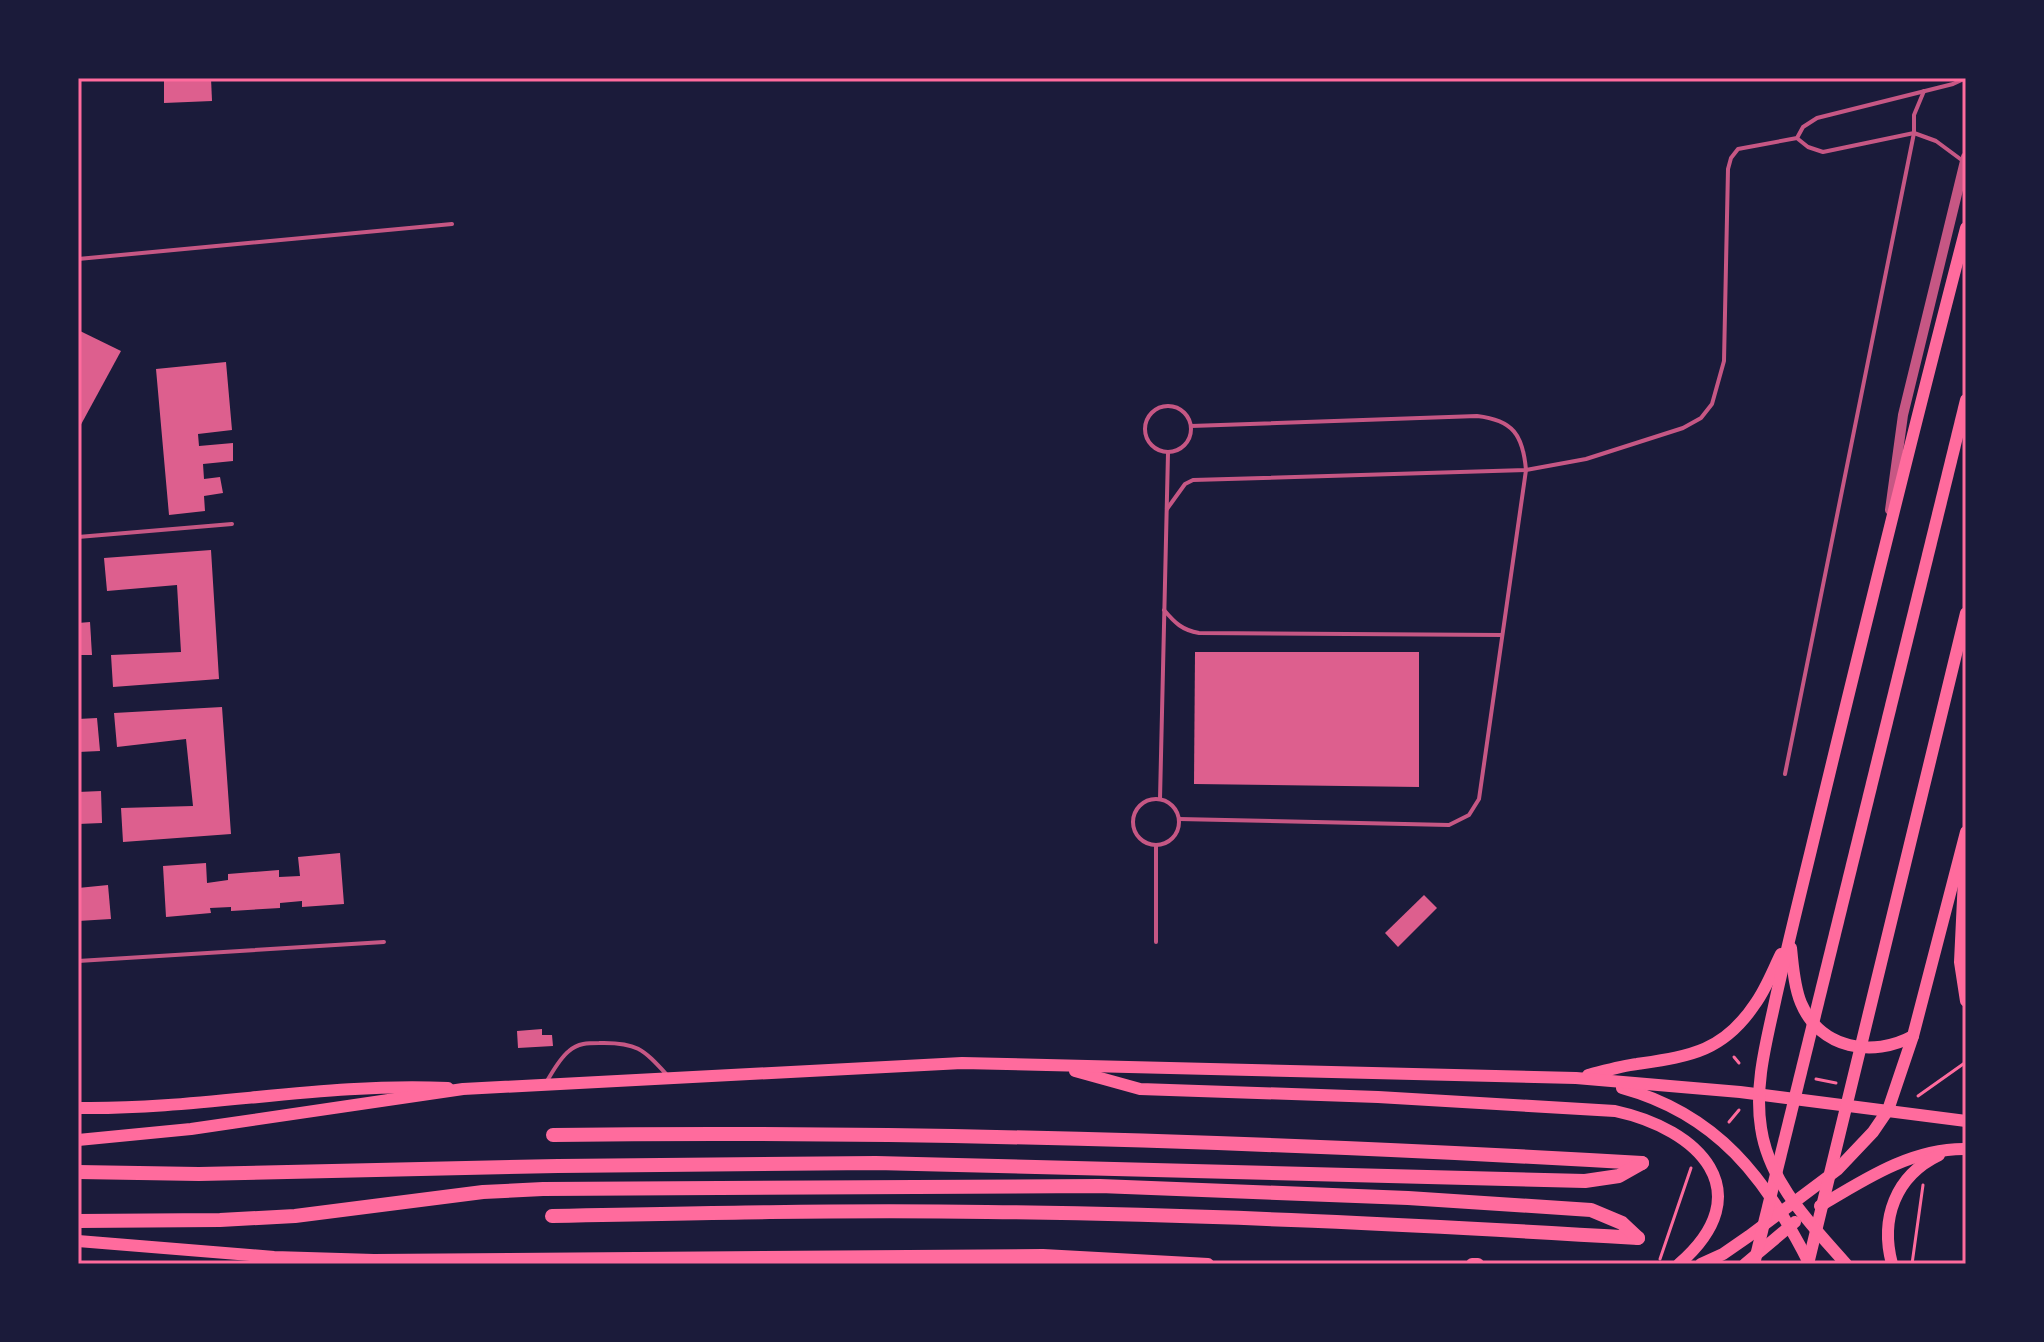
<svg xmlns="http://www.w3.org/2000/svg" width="2044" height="1342" viewBox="0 0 2044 1342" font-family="'Alegreya Sans',sans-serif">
	<rect width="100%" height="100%" fill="#1b1b3a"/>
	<g fill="#dd5f8e">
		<path d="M164,78H211L212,101L164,103Z"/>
		<path d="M78,330L121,351L78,430Z"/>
		<path d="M226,362L232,430L198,434L199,446L233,443V461L203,464L204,479L220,477L223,493L204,496L205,511L169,515L156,369Z"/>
		<path d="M211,550L219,679L113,687L111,655L181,652L177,585L107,591L104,558Z"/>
		<path d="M90,622L92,655H78V623Z"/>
		<path d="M1195,652H1419V787L1194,784Z"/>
		<path d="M222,707L231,834L123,842L121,808L193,806L186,739L117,747L114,713Z"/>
		<path d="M97,718L100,751L78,752V719Z"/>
		<path d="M101,791L102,823L78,824V792Z"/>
		<path d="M340,853L344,904L302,907V901L280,903V908L231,911V907L210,908L211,913L166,917L163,866L206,863L207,883L228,880V874L279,870V877L300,876L298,857Z"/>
		<path d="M108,885L111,919L78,921V888Z"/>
		<path d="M1424,895L1437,908L1398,947L1385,933Z"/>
		<path d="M542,1029V1035H552L553,1046L518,1048L517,1031Z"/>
	</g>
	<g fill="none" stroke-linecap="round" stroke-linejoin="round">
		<g stroke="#ff6b9d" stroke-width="3">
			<path d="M1734,1057L1739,1063"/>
			<path d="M1816,1079L1836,1083"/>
			<path d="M1918,1096L1966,1062"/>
			<path d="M1729,1122L1739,1110"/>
			<path d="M1660,1259L1691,1168"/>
			<path d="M1912,1264L1923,1185"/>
		</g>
		<g stroke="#c65784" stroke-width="4">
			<path d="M1798,139L1808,147L1823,152L1914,133L1936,141L1963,161"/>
			<path d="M78,259L452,224"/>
			<circle cx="1168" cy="429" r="23"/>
			<path d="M1167,509L1185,484L1193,480L1526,470L1586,459L1683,428L1701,418L1712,404L1724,361L1728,169L1731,158L1738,149L1797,138L1803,127L1817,118L1953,84L1966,78"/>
			<path d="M78,537L232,524"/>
			<path d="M1164,610C1175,623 1182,630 1199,633L1502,635"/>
			<path d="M1785,774L1914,133V115L1924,91"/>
			<circle cx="1156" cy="822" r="23"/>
			<path d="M1160,799L1168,453"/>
			<path d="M1179,819L1449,825L1469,815L1479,799L1526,470C1523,435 1513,420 1477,416L1191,426"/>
			<path d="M1156,845V942"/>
			<path d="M78,961L384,942"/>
			<path d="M547,1081C553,1071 560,1058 569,1051C578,1043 588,1043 599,1043C637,1042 643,1049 668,1076"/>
		</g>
		<path stroke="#c65784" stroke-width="10" d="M1890,510L1903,415L1966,157"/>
		<path stroke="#ff6b9d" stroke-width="12" d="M78,1108C202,1110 323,1082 448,1088"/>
		<g stroke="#ff6b9d" stroke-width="12">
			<path d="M1965,857L1960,962L1966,1001"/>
			<path d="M1791,948C1793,966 1794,986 1801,1003C1820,1049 1873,1058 1913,1036"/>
			<path d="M1075,1071L1140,1089L1378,1097L1615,1111C1699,1129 1762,1192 1679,1264"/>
			<path d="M1588,1075C1604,1071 1621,1066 1637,1064C1690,1056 1723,1052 1755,1004C1766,989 1773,970 1781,954"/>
			<path d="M1622,1088C1717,1114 1766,1178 1809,1263"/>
			<path d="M78,1140L191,1129L463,1089L962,1063L1576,1078L1740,1092L1966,1121"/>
			<path d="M1820,1206C1865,1179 1912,1148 1966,1149"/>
			<path d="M78,1241L274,1257L374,1260L1043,1255L1208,1264"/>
			<path d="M1472,1264H1478"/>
			<path d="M1701,1264L1723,1254L1749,1236L1837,1170L1873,1132L1888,1110L1913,1036L1966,832"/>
			<path d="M1745,1264L1795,1222"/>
			<path d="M1754,1264L1966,400"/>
			<path d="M1808,1264L1966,613"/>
			<path d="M1846,1264C1811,1224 1769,1183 1761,1128C1754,1084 1767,1040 1776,997C1787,948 1799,899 1811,850C1861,642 1912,435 1966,228"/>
			<path d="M1892,1264C1880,1219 1895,1176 1939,1155"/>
		</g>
		<g stroke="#ff6b9d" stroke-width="14">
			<path d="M553,1135C916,1130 1279,1142 1642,1163"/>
			<path d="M78,1172L199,1174L558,1166L876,1163L1585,1181L1619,1176L1642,1163"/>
			<path d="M552,1216C697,1213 842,1210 987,1212C1204,1214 1421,1225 1638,1238"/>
			<path d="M78,1221L220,1220L295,1216L483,1192L543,1189L1100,1186L1408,1198L1591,1210L1622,1223L1638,1238"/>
		</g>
	</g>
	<rect width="2044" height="1342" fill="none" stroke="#1b1b3a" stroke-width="160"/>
	<rect x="80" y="80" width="1884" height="1182" fill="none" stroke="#ff6b9d" stroke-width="3"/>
</svg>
